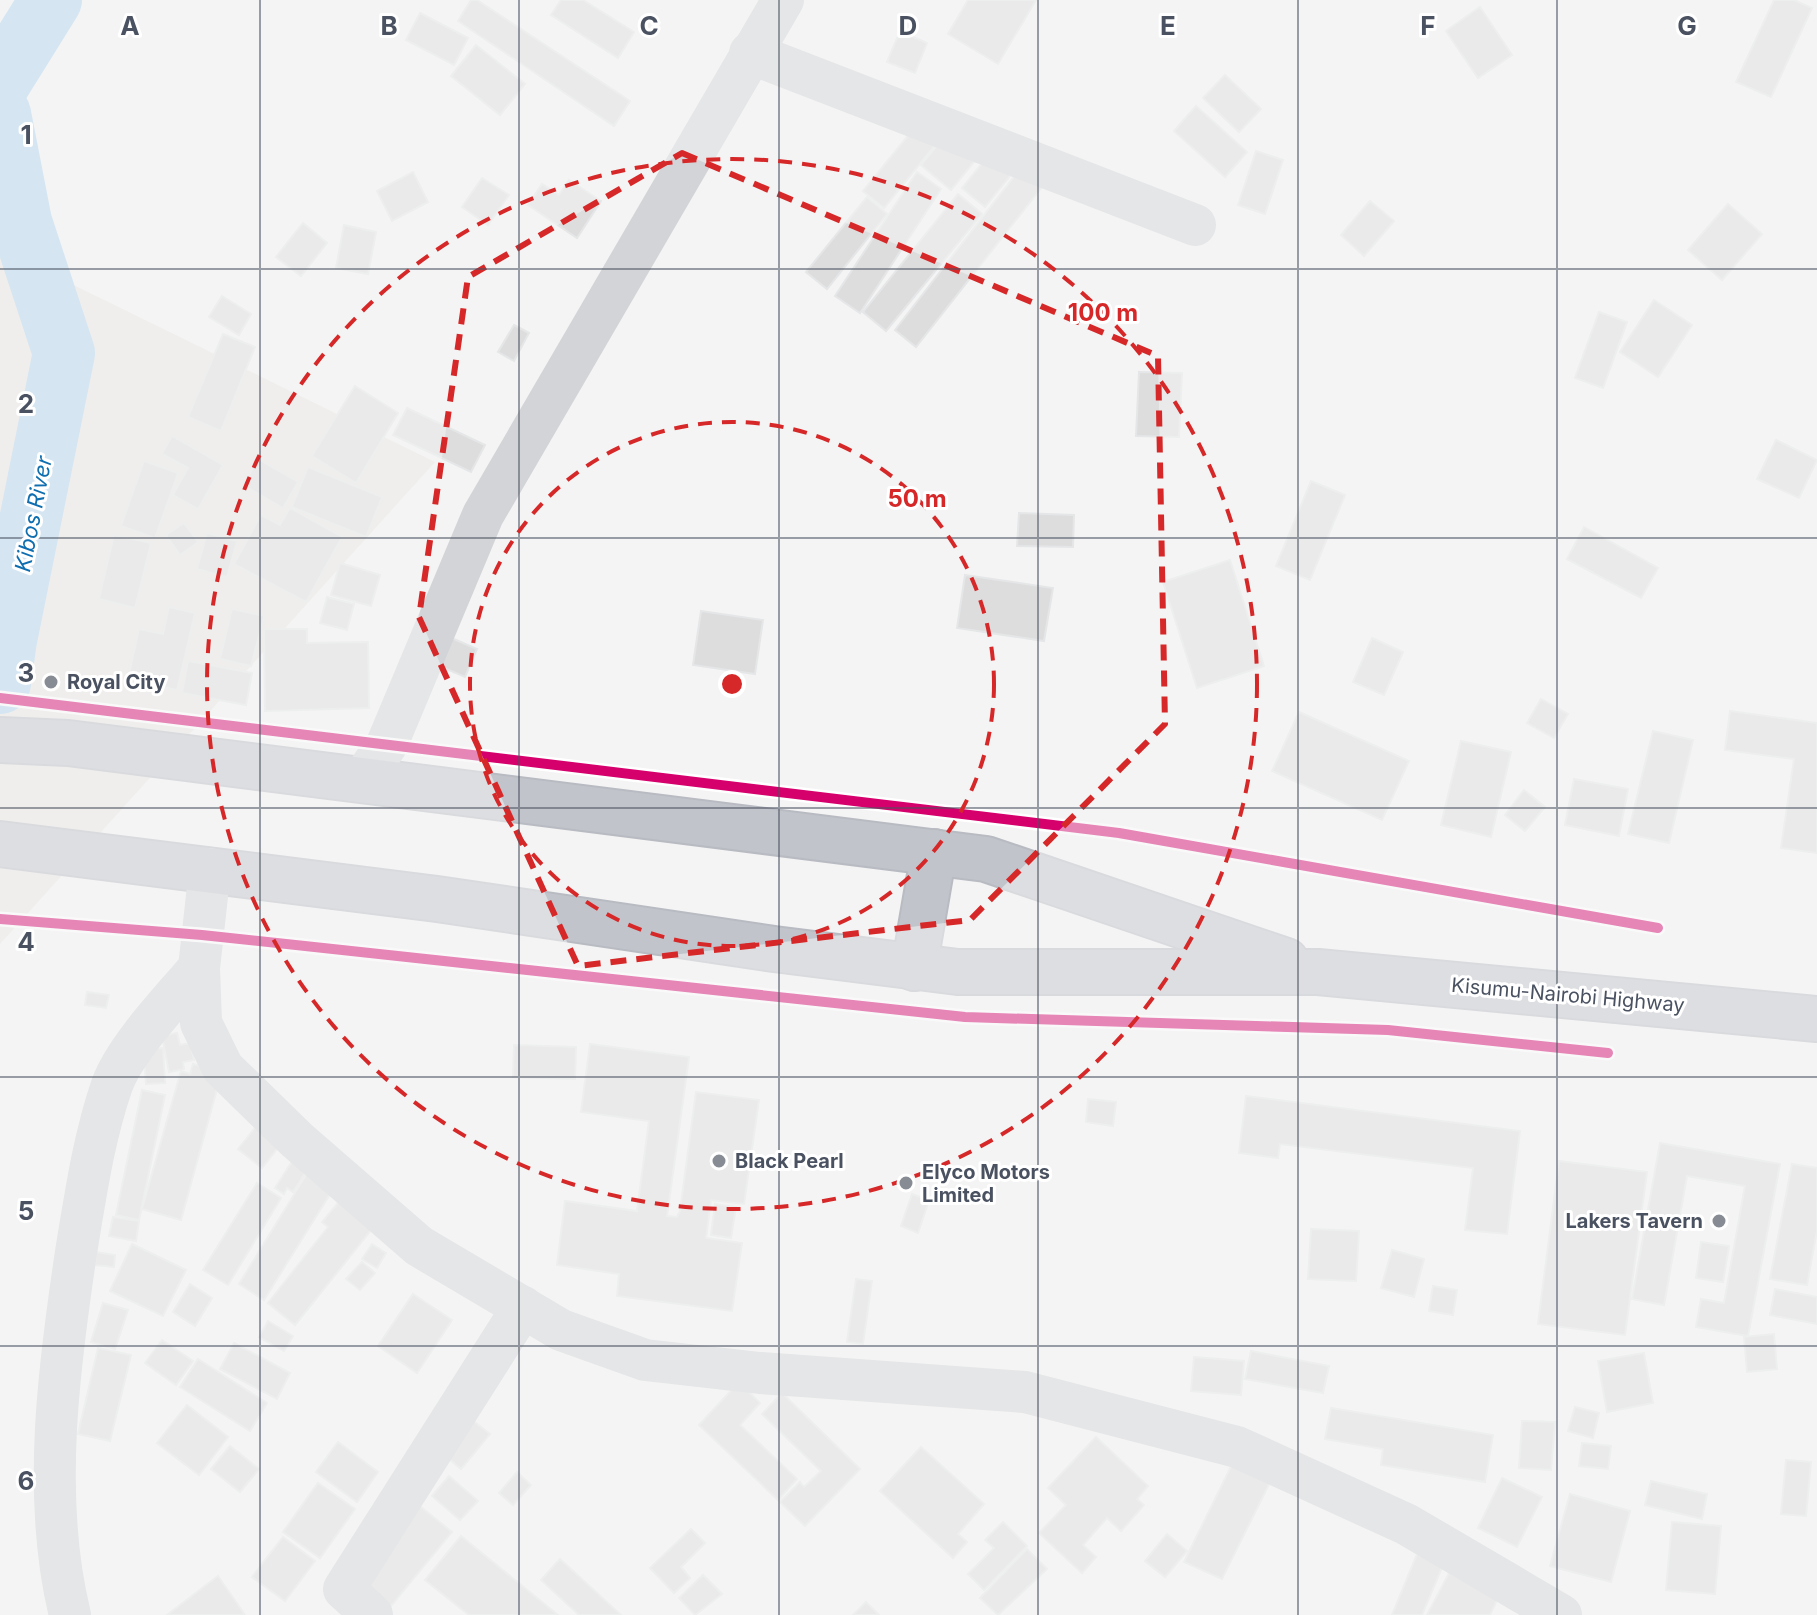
<svg xmlns="http://www.w3.org/2000/svg" width="1817" height="1615" viewBox="0 0 1817 1615" font-family="Inter,sans-serif">
	<rect width="100%" height="100%" fill="#f4f4f4"/>
	<path fill="#e8e7e3" d="M0,249L435,462L0,944Z"/>
	<g fill="none" stroke-linecap="round" stroke-linejoin="round">
		<g stroke="#afd4ef" stroke-width="62">
			<path d="M0,82L51,0"/>
			<path d="M0,114L21,222L64,353L6,640L0,683"/>
		</g>
	</g>
	<g fill="#ddddde" stroke="#e5e6e7" stroke-width="2">
		<path d="M471,0H477L630,101L614,126L458,21Z"/>
		<path d="M561,0H583L634,32L618,58L551,15Z"/>
		<path d="M968,0H1036L998,64L948,34Z"/>
		<path d="M1774,0H1794L1812,8L1771,97L1736,82Z"/>
		<path d="M1480,7L1512,55L1478,78L1446,31Z"/>
		<path d="M420,13L468,38L454,65L406,40Z"/>
		<path d="M900,31L927,43L915,73L887,62Z"/>
		<path d="M476,45L525,84L500,115L451,76Z"/>
		<path d="M1225,75L1261,109L1239,132L1203,98Z"/>
		<path d="M1196,106L1247,152L1225,177L1174,131Z"/>
		<path d="M920,121L941,138L884,208L863,191Z"/>
		<path d="M948,132L978,157L951,190L921,165Z"/>
		<path d="M1256,151L1283,160L1265,214L1238,205Z"/>
		<path d="M988,156L1011,175L985,207L962,188Z"/>
		<path d="M1019,170L1042,187L916,347L895,330Z"/>
		<path d="M413,172L428,202L392,221L377,191Z"/>
		<path d="M917,172L941,189L860,313L835,296Z"/>
		<path d="M482,178L509,195L488,225L462,207Z"/>
		<path d="M569,180L601,201L577,238L528,205L542,184L559,195Z"/>
		<path d="M958,194L982,214L886,331L863,312Z"/>
		<path d="M867,197L887,214L827,289L806,272Z"/>
		<path d="M1370,201L1394,221L1364,256L1341,235Z"/>
		<path d="M1728,204L1762,234L1722,280L1688,250Z"/>
		<path d="M303,223L327,243L301,276L276,257Z"/>
		<path d="M344,225L376,232L368,274L336,268Z"/>
		<path d="M222,296L251,314L239,335L209,317Z"/>
		<path d="M1654,300L1692,325L1658,377L1620,352Z"/>
		<path d="M1599,312L1627,322L1603,388L1575,378Z"/>
		<path d="M514,325L529,333L514,361L498,352Z"/>
		<path d="M223,334L255,347L221,431L188,417Z"/>
		<path d="M1139,372L1182,373L1179,437L1136,436Z"/>
		<path d="M355,386L398,413L356,483L312,456Z"/>
		<path d="M407,408L485,445L471,472L393,435Z"/>
		<path d="M172,436L223,465L198,509L173,495L188,468L162,454Z"/>
		<path d="M1776,440L1817,460L1799,498L1757,479Z"/>
		<path d="M258,459L298,482L283,508L243,485Z"/>
		<path d="M144,461L178,473L155,538L121,526Z"/>
		<path d="M308,467L382,497L366,537L292,507Z"/>
		<path d="M1311,481L1345,495L1310,580L1276,566Z"/>
		<path d="M290,508L342,537L306,602L234,564L261,515L280,525Z"/>
		<path d="M1019,513L1074,515L1073,547L1017,546Z"/>
		<path d="M184,523L198,542L180,555L166,535Z"/>
		<path d="M1584,527L1658,568L1641,598L1567,559Z"/>
		<path d="M207,533L237,541L227,577L197,569Z"/>
		<path d="M114,535L151,543L135,608L99,599Z"/>
		<path d="M1230,560L1264,666L1197,688L1163,582Z"/>
		<path d="M340,563L380,575L371,606L331,595Z"/>
		<path d="M965,575L1053,588L1044,641L957,628Z"/>
		<path d="M327,597L354,604L347,630L320,623Z"/>
		<path d="M169,607L195,613L177,690L128,679L139,629L163,634Z"/>
		<path d="M232,609L264,616L251,666L220,659Z"/>
		<path d="M701,611L763,620L755,674L693,665Z"/>
		<path d="M264,629H307V643L368,642L369,708L265,711Z"/>
		<path d="M447,636L477,649L465,677L435,664Z"/>
		<path d="M1372,638L1403,652L1384,695L1353,682Z"/>
		<path d="M188,661L252,673L246,705L182,693Z"/>
		<path d="M1541,699L1568,714L1554,738L1527,723Z"/>
		<path d="M1730,711L1817,723V853L1781,848L1794,759L1725,750Z"/>
		<path d="M1299,712L1409,761L1382,820L1272,771Z"/>
		<path d="M1653,731L1693,740L1669,843L1628,834Z"/>
		<path d="M1461,741L1511,752L1491,837L1441,825Z"/>
		<path d="M1574,779L1628,789L1619,836L1565,825Z"/>
		<path d="M1524,790L1545,807L1525,831L1505,815Z"/>
		<path d="M87,992L109,995L106,1008L85,1005Z"/>
		<path d="M177,1033L180,1045L190,1043L194,1060L183,1062L184,1069L169,1072L162,1036Z"/>
		<path d="M590,1044L689,1057L667,1216L677,1217L680,1211L696,1092L759,1100L744,1204L711,1200L706,1238L742,1243L732,1311L617,1296L619,1274L557,1265L565,1201L637,1211L649,1121L581,1112Z"/>
		<path d="M514,1045L576,1047L575,1079L513,1077Z"/>
		<path d="M163,1048L165,1083L146,1084L143,1050Z"/>
		<path d="M193,1064L209,1068L219,1082L181,1220L142,1209L181,1071L190,1074Z"/>
		<path d="M142,1090L165,1095L139,1220L116,1215Z"/>
		<path d="M1246,1096L1520,1131L1507,1234L1465,1230L1473,1168L1280,1144L1278,1158L1239,1153Z"/>
		<path d="M1088,1099L1116,1102L1113,1126L1086,1122Z"/>
		<path d="M258,1124L281,1144L262,1168L238,1149Z"/>
		<path d="M1660,1143L1780,1164L1748,1336L1696,1327L1701,1299L1724,1303L1745,1186L1687,1176L1664,1305L1632,1299Z"/>
		<path d="M293,1160L307,1170L293,1192L287,1188L284,1194L275,1188Z"/>
		<path d="M1559,1161L1647,1172L1625,1335L1538,1324Z"/>
		<path d="M1792,1164L1817,1168V1230L1807,1285L1770,1279Z"/>
		<path d="M311,1167L337,1183L264,1300L239,1284Z"/>
		<path d="M257,1183L281,1198L228,1285L203,1270Z"/>
		<path d="M912,1194L929,1200L918,1233L901,1226Z"/>
		<path d="M343,1197L376,1224L295,1325L268,1303L328,1227L322,1222Z"/>
		<path d="M715,1204L736,1207L731,1238L711,1235Z"/>
		<path d="M113,1217L139,1221L136,1241L109,1236Z"/>
		<path d="M1311,1229L1359,1231L1356,1281L1308,1279Z"/>
		<path d="M1701,1242L1729,1246L1723,1282L1696,1278Z"/>
		<path d="M132,1244L186,1270L163,1316L110,1291Z"/>
		<path d="M372,1244L386,1253L377,1268L362,1259Z"/>
		<path d="M1392,1250L1424,1259L1414,1297L1381,1288Z"/>
		<path d="M96,1252L115,1255L114,1267L95,1265Z"/>
		<path d="M362,1262L375,1273L360,1290L346,1279Z"/>
		<path d="M856,1279L872,1281L863,1344L847,1342Z"/>
		<path d="M190,1284L212,1298L195,1326L173,1312Z"/>
		<path d="M1433,1286L1457,1290L1453,1315L1429,1311Z"/>
		<path d="M1775,1289L1817,1297V1324L1770,1315Z"/>
		<path d="M413,1294L452,1320L417,1373L378,1346Z"/>
		<path d="M103,1303L128,1310L115,1349L91,1342Z"/>
		<path d="M268,1321L293,1336L284,1351L259,1337Z"/>
		<path d="M1774,1334L1777,1369L1747,1372L1744,1337Z"/>
		<path d="M162,1340L193,1361L176,1385L145,1363Z"/>
		<path d="M234,1343L290,1373L277,1399L220,1369Z"/>
		<path d="M98,1348L131,1355L110,1441L78,1434Z"/>
		<path d="M1251,1351L1329,1366L1323,1393L1245,1379Z"/>
		<path d="M1644,1353L1653,1403L1607,1412L1598,1361Z"/>
		<path d="M1194,1357L1244,1361L1241,1395L1191,1391Z"/>
		<path d="M198,1359L267,1403L250,1431L180,1387Z"/>
		<path d="M739,1382L760,1403L740,1425L797,1479L778,1500L699,1425Z"/>
		<path d="M782,1393L860,1469L805,1526L780,1502L800,1482L804,1487L821,1471L762,1414Z"/>
		<path d="M187,1405L228,1437L199,1475L157,1443Z"/>
		<path d="M1575,1407L1599,1413L1593,1438L1568,1431Z"/>
		<path d="M1331,1408L1493,1435L1485,1482L1381,1465L1383,1449L1325,1439Z"/>
		<path d="M463,1413L490,1434L461,1469L435,1447Z"/>
		<path d="M1522,1421L1555,1422L1551,1470L1519,1468Z"/>
		<path d="M1096,1437L1148,1486L1137,1499L1144,1505L1121,1531L1107,1518L1083,1545L1096,1557L1082,1573L1039,1533L1066,1505L1048,1488Z"/>
		<path d="M338,1442L378,1472L357,1502L316,1472Z"/>
		<path d="M1243,1442L1281,1460L1222,1579L1184,1562Z"/>
		<path d="M1582,1443L1611,1446L1608,1469L1579,1466Z"/>
		<path d="M230,1446L259,1469L240,1492L211,1469Z"/>
		<path d="M921,1447L984,1504L958,1534L967,1542L953,1558L880,1491Z"/>
		<path d="M1786,1460L1811,1462L1806,1516L1781,1514Z"/>
		<path d="M517,1472L531,1485L513,1505L499,1493Z"/>
		<path d="M449,1476L478,1501L460,1520L432,1496Z"/>
		<path d="M1502,1478L1542,1497L1517,1547L1478,1528Z"/>
		<path d="M1651,1481L1707,1494L1702,1519L1645,1505Z"/>
		<path d="M318,1483L355,1509L320,1558L283,1532Z"/>
		<path d="M1570,1494L1630,1511L1611,1582L1550,1566Z"/>
		<path d="M416,1503L452,1532L390,1607L354,1577Z"/>
		<path d="M1003,1522L1027,1546L984,1590L968,1574L994,1548L985,1540Z"/>
		<path d="M1672,1522L1721,1526L1715,1594L1666,1590Z"/>
		<path d="M691,1529L705,1543L681,1567L690,1578L674,1593L650,1568Z"/>
		<path d="M1167,1534L1187,1551L1165,1577L1145,1561Z"/>
		<path d="M461,1536L558,1615H469L425,1580Z"/>
		<path d="M283,1537L315,1561L285,1601L252,1577Z"/>
		<path d="M1027,1549L1047,1569L998,1615L980,1598Z"/>
		<path d="M1417,1554L1443,1565L1422,1615H1392Z"/>
		<path d="M560,1559L621,1615H579L541,1580Z"/>
		<path d="M1449,1573L1498,1598L1490,1615H1427Z"/>
		<path d="M703,1575L722,1594L695,1615L679,1598Z"/>
		<path d="M218,1576L245,1615H167Z"/>
		<path d="M866,1602L879,1615H853Z"/>
	</g>
	<g fill="none" stroke-linecap="round" stroke-linejoin="round">
		<g stroke="#b9bbc3" stroke-width="48">
			<g id="highway">
				<path d="M0,740L68,743L986,859L1286,961"/>
				<path d="M0,844L437,899L774,949L958,972H1318L1817,1019"/>
				<path d="M914,968L934,852"/>
			</g>
		</g>
		<g stroke="#d2d4d7" stroke-width="42">
			<path d="M750,53L1195,225"/>
			<path d="M362,780L387,744L483,515L783,0"/>
			<path d="M210,869L199,968L201,1023L223,1068L297,1140L419,1246L561,1330L645,1360L760,1373L1025,1392L1237,1447L1406,1524L1561,1615"/>
			<path d="M70,1615C41,1498 59,1364 77,1246C86,1192 94,1137 112,1085C126,1047 173,999 199,968"/>
			<path d="M372,1615L344,1589L523,1307"/>
		</g>
		<use href="#highway" stroke="#c2c4cb" stroke-width="44"/>
		<g stroke="#fff" stroke-width="15">
			<g id="cycleway">
				<path d="M0,698L1119,833L1658,928"/>
				<path d="M0,919L202,935L965,1017L1388,1030L1608,1053"/>
			</g>
		</g>
		<use href="#cycleway" stroke="#d6006c" stroke-width="10"/>
	</g>
	<path d="M0 0H1817V1615H0ZM682,153L1158,356L1165,724L970,920L578,966L419,617L468,277Z" fill="#f4f4f4" fill-opacity=".55" fill-rule="evenodd"/>
	<path fill="none" stroke="#d62828" stroke-width="6" stroke-dasharray="16 10" stroke-linejoin="round" d="M682,153L1158,356L1165,724L970,920L578,966L419,617L468,277Z"/>
	<path fill="none" stroke="#4a5261" stroke-width="2" stroke-opacity="0.55" d="M260,0V1615M519,0V1615M779,0V1615M1038,0V1615M1298,0V1615M1557,0V1615M0,269H1817M0,538H1817M0,808H1817M0,1077H1817M0,1346H1817"/>
	<g fill="none" stroke="#d62828" stroke-width="4" stroke-dasharray="14 10">
		<circle cx="732" cy="684" r="262"/>
		<circle cx="732" cy="684" r="525"/>
	</g>
	<g fill="#868b94" stroke="#fff" stroke-width="3">
		<circle cx="51" cy="682" r="8"/>
		<circle cx="719" cy="1161" r="8"/>
		<circle cx="906" cy="1183" r="8"/>
		<circle cx="1719" cy="1221" r="8"/>
	</g>
	<g text-anchor="middle" dominant-baseline="central" stroke-width="6" stroke-linejoin="round" paint-order="stroke">
		<g font-size="20" font-weight="bold" fill="#4a5261" stroke="#fff" text-anchor="start">
			<text x="67" y="682">Royal City</text>
			<text x="735" y="1161">Black Pearl</text>
			<text x="922" y="1172">Elyco Motors<tspan x="922" dy="23">Limited</tspan></text>
			<text x="1703" y="1221" text-anchor="end">Lakers Tavern</text>
		</g>
		<g font-size="20" fill="#4a5261" stroke="#fff">
			<text transform="translate(1568 995) rotate(5)">Kisumu-Nairobi Highway</text>
		</g>
		<g font-size="22" font-style="italic" fill="#0e6eb0" stroke="#fff">
			<text transform="translate(33 514) rotate(-79)">Kibos River</text>
		</g>
	</g>
	<g font-size="26" text-anchor="middle" font-weight="bold" fill="#4a5261" stroke="#fff" stroke-width="6" stroke-linejoin="round" paint-order="stroke">
		<text x="130" y="35">A</text>
		<text x="389" y="35">B</text>
		<text x="649" y="35">C</text>
		<text x="908" y="35">D</text>
		<text x="1168" y="35">E</text>
		<text x="1428" y="35">F</text>
		<text x="1687" y="35">G</text>
		<text x="26" y="144">1</text>
		<text x="26" y="413">2</text>
		<text x="26" y="682">3</text>
		<text x="26" y="951">4</text>
		<text x="26" y="1220">5</text>
		<text x="26" y="1490">6</text>
	</g>
	<circle cx="732" cy="684" r="12" fill="#d62828" stroke="#fff" stroke-width="4"/>
	<g font-size="24" text-anchor="middle" font-weight="bold" fill="#d62828" stroke="#fff" stroke-width="6" stroke-linejoin="round" paint-order="stroke">
		<text x="1103" y="321">100 m</text>
		<text x="917" y="507">50 m</text>
	</g>
</svg>
